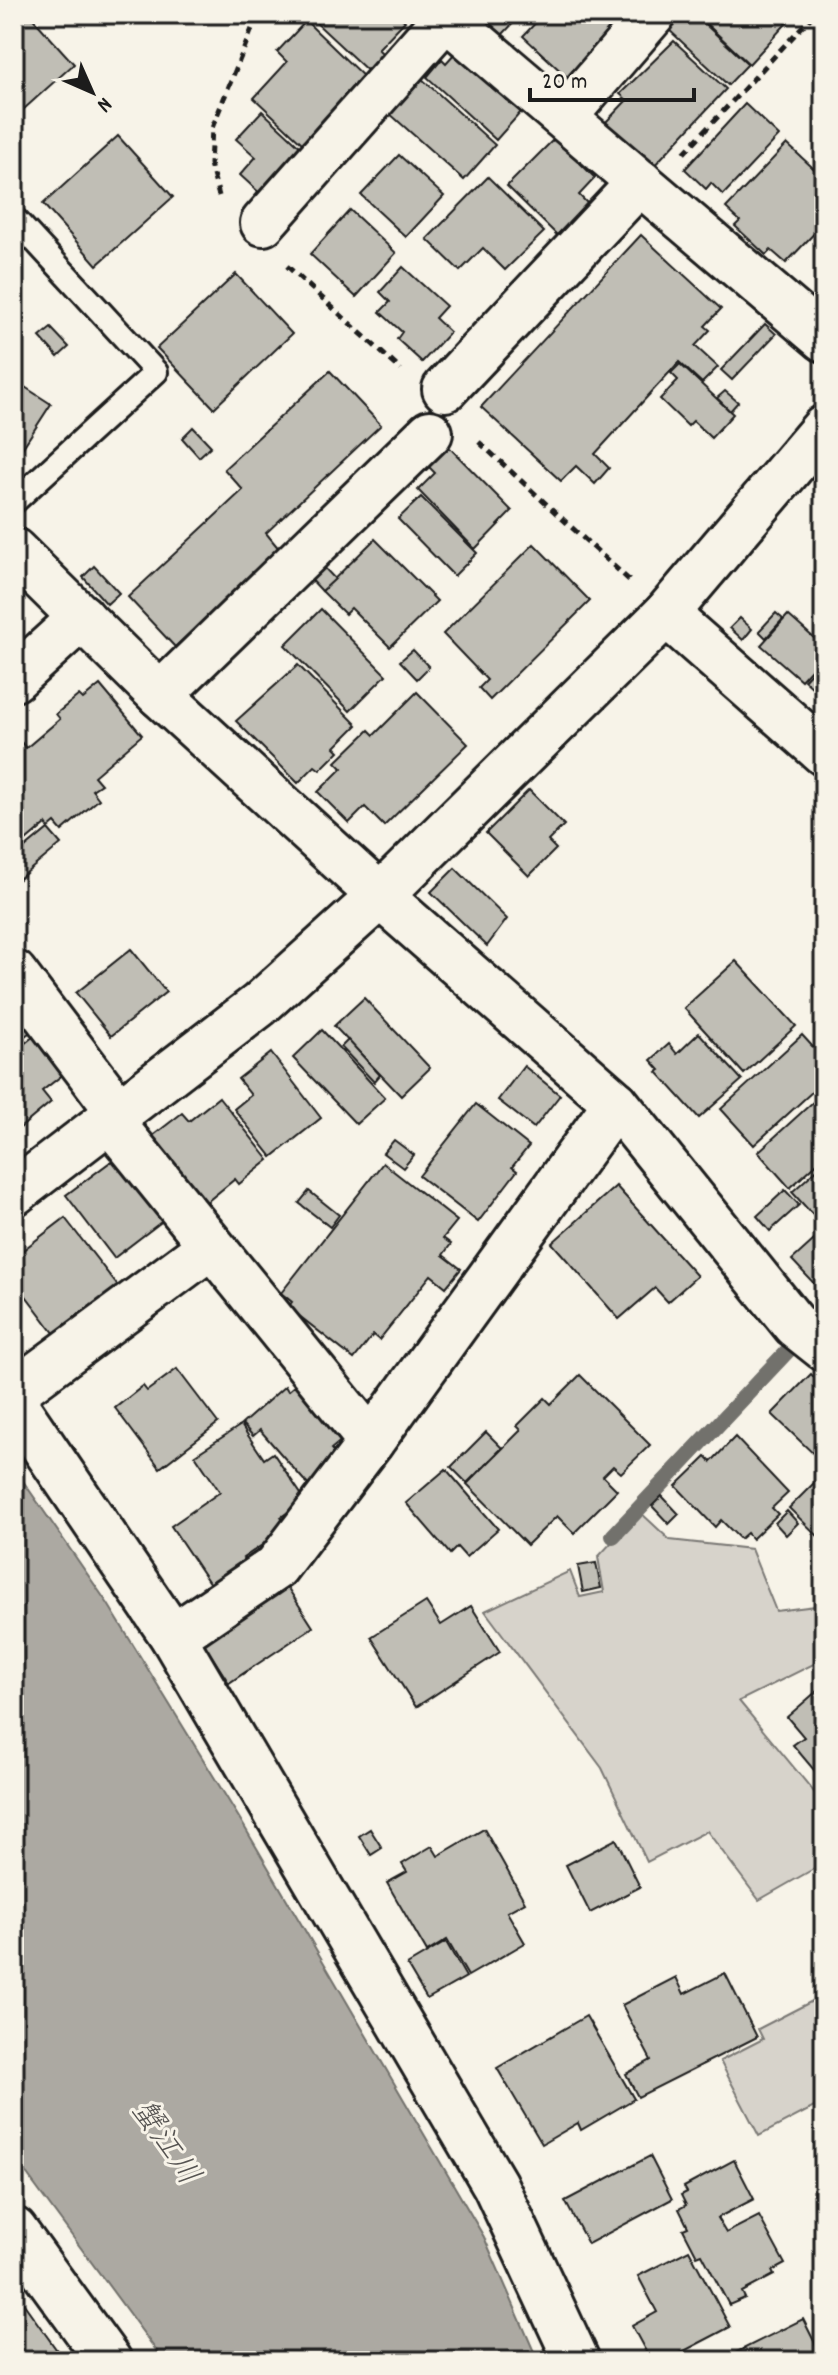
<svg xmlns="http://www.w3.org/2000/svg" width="838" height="2375" viewBox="0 0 838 2375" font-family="Dekko,'Klee One',sans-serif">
	<rect width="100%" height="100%" fill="#f7f3e8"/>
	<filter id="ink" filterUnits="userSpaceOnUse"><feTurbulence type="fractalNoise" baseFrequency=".0125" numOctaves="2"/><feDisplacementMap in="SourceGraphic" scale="16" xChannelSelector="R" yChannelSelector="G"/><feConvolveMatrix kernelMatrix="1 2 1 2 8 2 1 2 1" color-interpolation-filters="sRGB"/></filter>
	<g filter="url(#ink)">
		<g fill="#d7d3cb" stroke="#7a7874" stroke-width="2">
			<path d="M640,1512L670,1540L751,1549L776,1611L824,1605V1659L739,1701L824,1804V1863L759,1900L707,1831L647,1862L602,1768L485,1611L570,1571L580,1597L604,1592L598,1557Z"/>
			<path d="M824,1995V2102L759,2136L720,2061L763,2039L758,2029Z"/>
		</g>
		<path fill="#aca9a2" stroke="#72716c" stroke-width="2" d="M14,1468L108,1604L241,1821L484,2237L538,2361H164L14,2157Z"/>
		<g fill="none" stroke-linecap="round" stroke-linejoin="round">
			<path stroke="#72716c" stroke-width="16" d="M613,1536L794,1344"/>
		</g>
		<g fill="#c0beb5" stroke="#1c1c1c" stroke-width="2">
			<path d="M14,14H29L74,64L14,118Z"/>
			<path d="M318,14H397L405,21L378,49L386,57L371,74L313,20Z"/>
			<path d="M481,14H522L502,35Z"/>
			<path d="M544,14H626L567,77L523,36Z"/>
			<path d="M680,14H694L748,64L728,85L667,28Z"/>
			<path d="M696,14H795L749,64Z"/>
			<path d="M306,21L366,79L304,145L254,98L287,62L277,52Z"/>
			<path d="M674,41L726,89L651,169L604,124L627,100L620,94Z"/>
			<path d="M455,53L521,112L496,140L427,77L442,59L446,63Z"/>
			<path d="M421,78L495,145L464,180L389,113Z"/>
			<path d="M745,104L779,136L723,195L711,183L706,189L685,169Z"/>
			<path d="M262,111L306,152L264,197L240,175L256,157L236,139Z"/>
			<path d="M118,136L173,197L97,265L43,204Z"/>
			<path d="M555,138L595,178L579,195L588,204L557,235L507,186Z"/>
			<path d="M787,144L824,178V223L786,263L771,250L766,255L735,226L740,221L726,208Z"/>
			<path d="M399,155L444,196L406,237L361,195Z"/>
			<path d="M488,177L544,232L505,270L483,248L460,271L427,239Z"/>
			<path d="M350,210L396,253L356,297L310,254Z"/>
			<path d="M641,235L721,309L705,326L710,330L695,346L718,367L702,383L679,362L595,454L609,468L595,484L576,466L561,481L481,407Z"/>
			<path d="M403,267L446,306L435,318L450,332L422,362L397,339L402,332L380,312L390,302L380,292Z"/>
			<path d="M236,274L292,334L214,408L157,348Z"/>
			<path d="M765,324L776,334L732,380L721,370Z"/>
			<path d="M51,328L69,347L58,357L40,337Z"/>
			<path d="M680,364L733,414L711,438L693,421L688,426L660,399L678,380L671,373Z"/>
			<path d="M330,371L381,425L266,533L280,550L175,647L128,597L243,490L224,469Z"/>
			<path d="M14,380L51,404L14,461Z"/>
			<path d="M725,391L738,402L730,411L717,398Z"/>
			<path d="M193,427L211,446L199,457L182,438Z"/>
			<path d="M438,436L512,511L475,549L418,490L435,473L418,456Z"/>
			<path d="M421,497L477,553L454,576L398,519Z"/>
			<path d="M375,539L437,601L390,647L351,608L345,614L322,591Z"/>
			<path d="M534,544L590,601L490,700L479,688L487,680L443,634Z"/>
			<path d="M319,562L335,579L322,591L306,574Z"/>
			<path d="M94,566L119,593L107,604L83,577Z"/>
			<path d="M321,609L386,675L350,711L285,645Z"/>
			<path d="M776,613L783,619L766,638L759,631Z"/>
			<path d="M788,615L824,647V655L801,680L761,645Z"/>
			<path d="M740,618L752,629L743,640L730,628Z"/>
			<path d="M413,650L429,667L417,679L400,661Z"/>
			<path d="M824,658V698L804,680Z"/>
			<path d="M298,665L357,725L335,747L339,751L320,770L315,766L298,783L236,721Z"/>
			<path d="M100,685L142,735L94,776L101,784L92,790L99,799L62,831L55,823L49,828L46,824L14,851V747L21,742L26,748L60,719L56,714L79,695L83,699Z"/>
			<path d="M417,692L468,744L384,826L365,807L349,823L318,792L342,768L336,762L369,730L374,735Z"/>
			<path d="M529,790L564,825L548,841L556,849L529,876L486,833Z"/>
			<path d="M48,829L61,844L14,883V857Z"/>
			<path d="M455,868L507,919L487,946L431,892Z"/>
			<path d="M131,949L166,992L111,1036L76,993Z"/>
			<path d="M736,961L796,1026L744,1074L684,1008Z"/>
			<path d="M364,998L430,1068L401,1096L334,1026Z"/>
			<path d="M14,1004L33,1030L14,1044Z"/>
			<path d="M322,1030L385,1098L356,1124L293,1058Z"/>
			<path d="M699,1033L742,1080L699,1118L657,1072L660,1070L651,1060L669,1044L677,1054Z"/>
			<path d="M802,1035L824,1059V1071L819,1076L824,1081L754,1145L721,1109Z"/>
			<path d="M34,1036L65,1073L42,1091L51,1102L14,1133V1052Z"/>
			<path d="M348,1040L380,1075L374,1082L341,1047Z"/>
			<path d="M271,1053L321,1118L272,1157L234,1109L251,1095L238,1079Z"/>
			<path d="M524,1066L560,1095L534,1128L498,1100Z"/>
			<path d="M824,1092V1157L790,1188L758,1152Z"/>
			<path d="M219,1097L269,1160L239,1184L235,1179L203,1205L150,1138L182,1113L189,1121Z"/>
			<path d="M476,1104L529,1146L512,1167L517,1171L478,1222L419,1176Z"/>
			<path d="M394,1140L414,1155L403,1168L383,1153Z"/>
			<path d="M117,1157L165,1219L114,1258L66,1195Z"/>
			<path d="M383,1163L457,1221L443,1238L451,1244L443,1255L461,1269L446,1287L431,1275L379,1340L373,1335L354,1359L288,1307L292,1302L281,1293Z"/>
			<path d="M824,1163V1226H823L792,1192Z"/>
			<path d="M616,1186L697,1276L668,1302L655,1288L619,1319L552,1243Z"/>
			<path d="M785,1190L799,1205L770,1231L757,1216Z"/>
			<path d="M309,1191L339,1215L330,1227L299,1203Z"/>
			<path d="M65,1218L127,1298L64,1346L14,1280V1257Z"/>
			<path d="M824,1231V1289L821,1291L792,1260Z"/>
			<path d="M177,1369L218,1423L160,1468L115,1408L143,1386L147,1391Z"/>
			<path d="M811,1374L824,1387V1464L772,1414Z"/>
			<path d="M580,1375L650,1445L621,1473L613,1466L603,1476L617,1490L574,1533L557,1516L527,1545L467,1484L521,1430L517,1426L545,1398L551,1404Z"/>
			<path d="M301,1380L349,1434L331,1449L340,1459L309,1486L260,1430L253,1436L242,1424L285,1386L288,1391Z"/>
			<path d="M241,1425L264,1459L273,1453L305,1500L281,1517L287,1528L243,1558L248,1566L214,1590L171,1526L220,1492L195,1455Z"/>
			<path d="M486,1432L502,1448L467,1483L451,1467Z"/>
			<path d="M735,1437L788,1493L772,1508L778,1514L752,1539L747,1533L740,1539L721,1520L715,1527L676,1486L706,1457L711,1462Z"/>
			<path d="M446,1469L498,1529L466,1557L457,1547L450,1554L406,1503Z"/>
			<path d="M824,1473V1542L789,1508Z"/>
			<path d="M662,1496L679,1514L669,1524L652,1506Z"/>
			<path d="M787,1511L798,1523L786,1535L775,1523Z"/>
			<path d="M596,1563L601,1588L583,1592L578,1566Z"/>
			<path d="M284,1582L313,1627L229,1683L200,1638Z"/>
			<path d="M426,1602L441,1625L471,1606L500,1652L416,1707L371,1637Z"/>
			<path d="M824,1685V1782L793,1745L804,1737L787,1717Z"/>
			<path d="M370,1829L382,1848L371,1855L359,1836Z"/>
			<path d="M484,1829L525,1902L507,1912L525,1943L468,1976L447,1940L427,1952L387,1883L407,1872L402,1864L432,1846L438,1856Z"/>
			<path d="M616,1839L640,1887L590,1913L566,1865Z"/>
			<path d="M446,1942L466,1977L427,1999L407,1965Z"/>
			<path d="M725,1973L757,2037L638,2097L626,2074L651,2060L622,2005L676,1977L684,1994Z"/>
			<path d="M586,2016L634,2099L581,2130L578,2123L542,2144L497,2068Z"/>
			<path d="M650,2156L672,2199L588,2244L565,2201Z"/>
			<path d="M734,2160L754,2199L717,2218L726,2233L759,2216L785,2264L772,2271L774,2275L742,2292L745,2298L729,2305L702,2254L697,2256L683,2229L688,2227L679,2209L686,2205L681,2195L687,2192L684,2187Z"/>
			<path d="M689,2250L730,2327L665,2361H651L632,2326L657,2312L638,2276Z"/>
			<path d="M14,2290L61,2356L54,2361L14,2360Z"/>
			<path d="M803,2319L824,2361H719Z"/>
		</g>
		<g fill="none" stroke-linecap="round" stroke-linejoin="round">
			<g stroke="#1c1c1c" stroke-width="28">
				<path id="lane" d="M14,218L156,372L14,502"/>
			</g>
			<g stroke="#1c1c1c" stroke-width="50">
				<g id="street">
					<path d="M442,14L824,339"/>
					<path d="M564,117L653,14"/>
					<path d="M263,223L446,17"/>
					<path d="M445,389L640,182"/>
					<path d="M14,551L160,695L380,896L616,1103L795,1325L824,1348"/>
					<path d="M666,614L824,753"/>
					<path d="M14,679L82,617"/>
					<path d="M160,695L430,433"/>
					<path d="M14,973L119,1112"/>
					<path d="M109,1119L371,1442"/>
					<path d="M14,1392L211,1246"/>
					<path d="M14,1403L173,1637L495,2185L577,2361"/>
					<path d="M173,1637L276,1567L371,1442L616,1103"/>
				</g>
			</g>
			<g stroke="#1c1c1c" stroke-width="50">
				<g id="secondary">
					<path d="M14,1193L259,1005L380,896L666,614L824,428"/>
					<path d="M14,2230L109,2361"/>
				</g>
			</g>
			<g stroke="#1c1c1c" stroke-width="5" stroke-dasharray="8 6" stroke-linecap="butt">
				<path d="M684,153L814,14"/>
				<path d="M219,196L210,164L212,128L258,14"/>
				<path d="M287,266L401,370"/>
				<path d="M479,442L630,581"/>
			</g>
			<use href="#lane" stroke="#f7f3e8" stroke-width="22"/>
			<use href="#street" stroke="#f7f3e8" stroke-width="44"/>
			<use href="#secondary" stroke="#f7f3e8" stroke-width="44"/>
		</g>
	</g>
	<g text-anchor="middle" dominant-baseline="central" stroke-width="6" stroke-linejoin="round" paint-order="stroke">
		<g font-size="32" font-style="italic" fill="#565452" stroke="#f7f3e8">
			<text transform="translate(163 2144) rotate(56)">蟹江川</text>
		</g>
	</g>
	<rect width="838" height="2375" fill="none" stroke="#f7f3e8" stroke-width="48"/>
	<rect x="24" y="24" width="790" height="2327" fill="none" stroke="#1c1c1c" stroke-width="3" filter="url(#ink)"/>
	<g transform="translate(92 92) rotate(135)" stroke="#f7f3e8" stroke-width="6" paint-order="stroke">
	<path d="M0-6L14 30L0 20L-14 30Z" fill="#1c1c1c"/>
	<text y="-12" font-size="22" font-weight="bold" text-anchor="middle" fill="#1c1c1c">N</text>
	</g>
	<path d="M530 88v12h164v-12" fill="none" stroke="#1c1c1c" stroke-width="4"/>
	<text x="542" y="88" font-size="24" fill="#1c1c1c" stroke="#f7f3e8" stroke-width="6" paint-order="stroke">20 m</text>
</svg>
